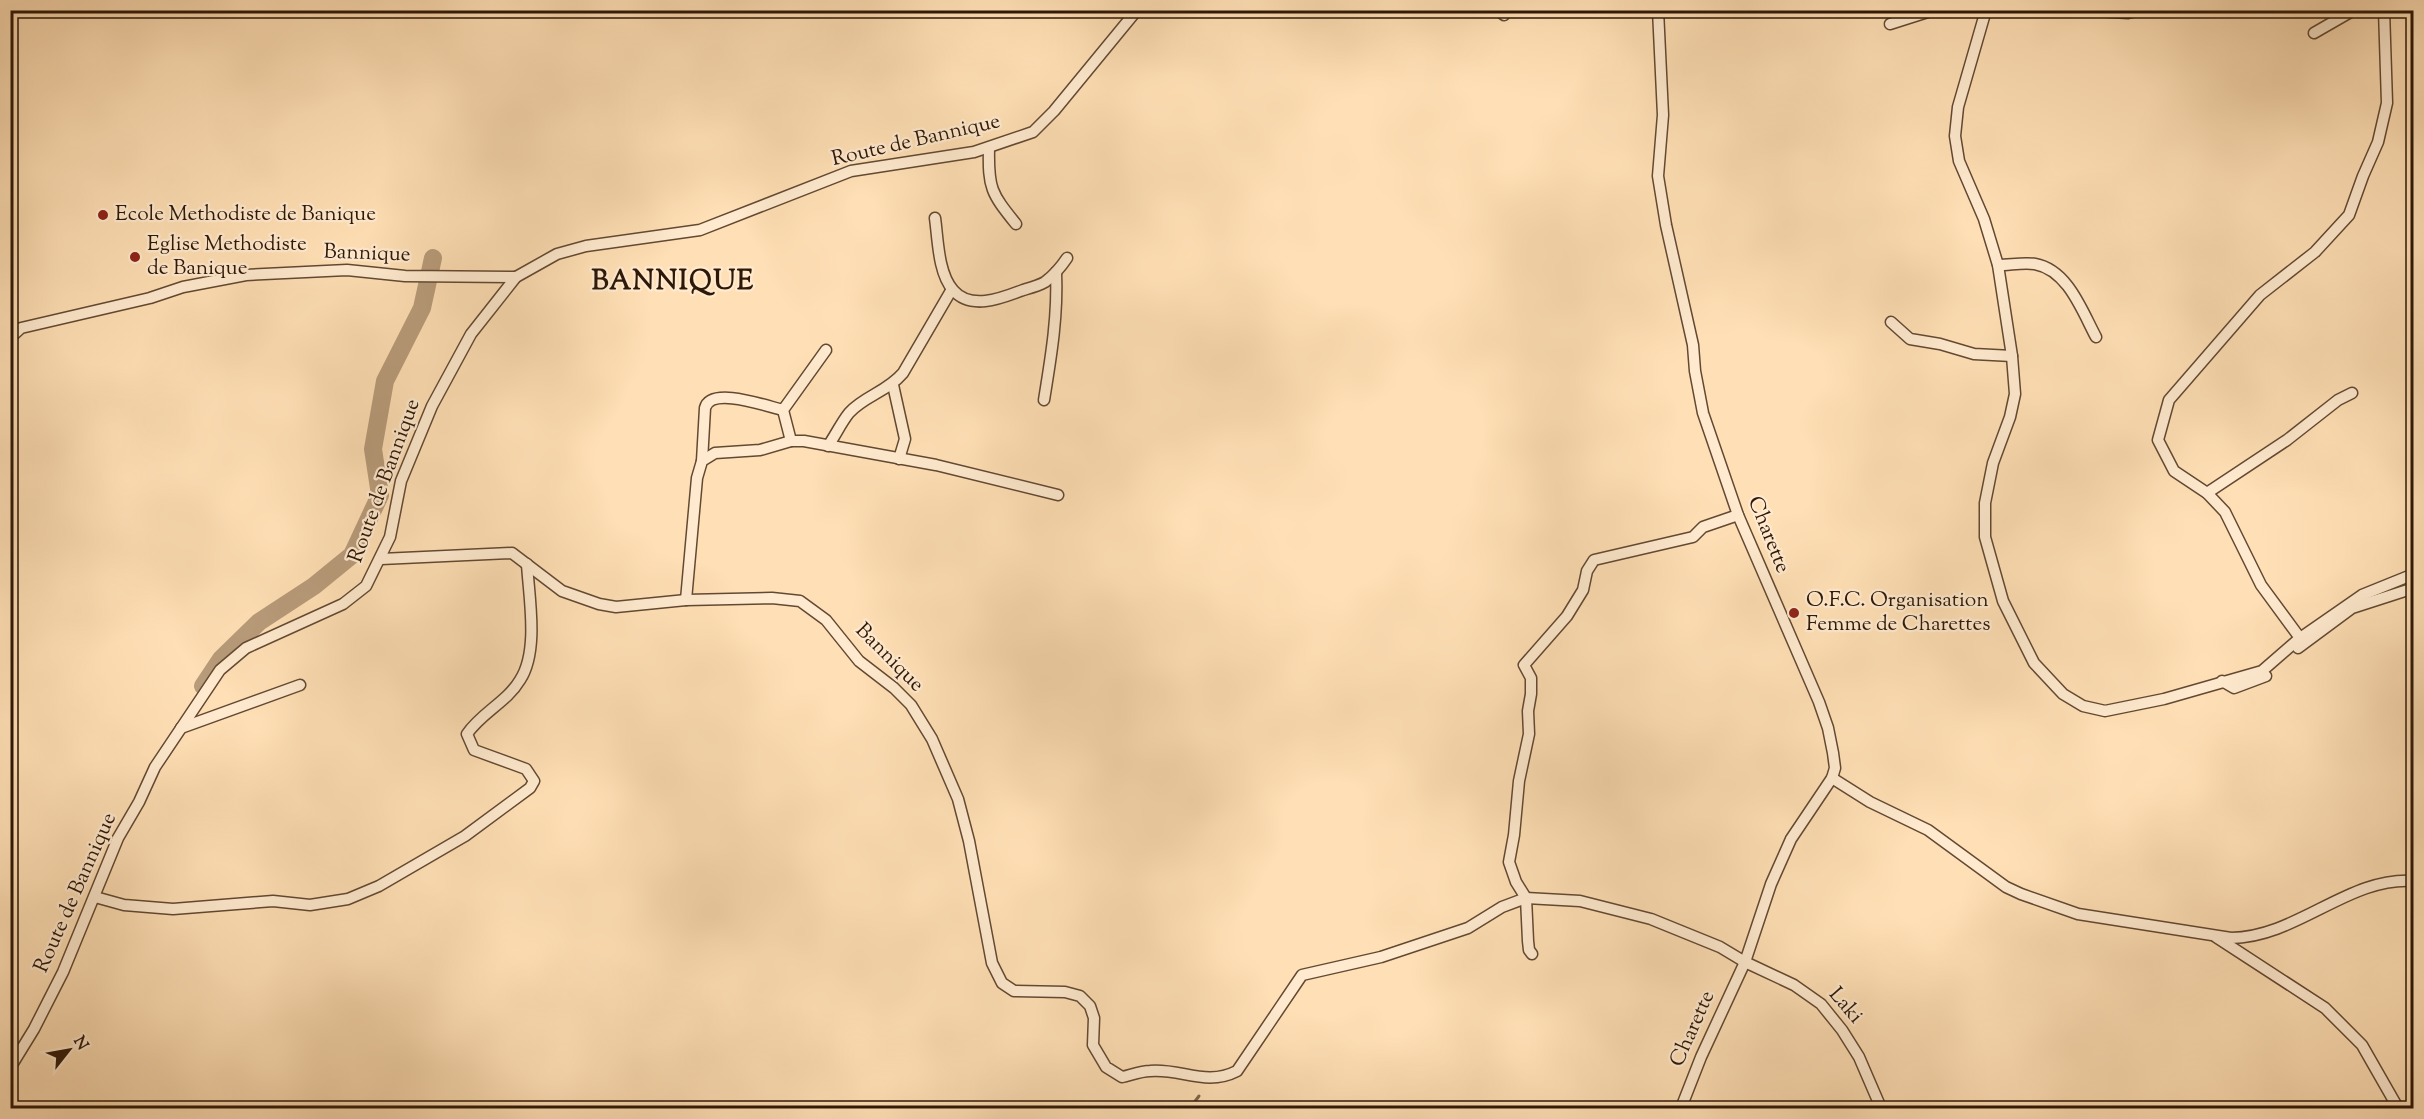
<svg xmlns="http://www.w3.org/2000/svg" width="2424" height="1119" viewBox="0 0 2424 1119" font-family="'Sorts Mill Goudy',serif">
	<rect width="100%" height="100%" fill="#ffdfb5"/>
	<filter id="stains"><feTurbulence type="fractalNoise" baseFrequency=".00333" numOctaves="4"/><feColorMatrix values="0 0 0 0 .2 0 0 0 0 .09 0 0 0 0 .02 0 0 0 .5 -.17"/></filter>
	<radialGradient id="worn" r=".72"><stop offset=".6" stop-color="#630" stop-opacity="0"/><stop offset="1" stop-color="#630" stop-opacity=".3"/></radialGradient>
	<g fill="none" stroke-linecap="round" stroke-linejoin="round">
		<path stroke="#80664c" stroke-width="3" d="M1190,1108L1199,1096"/>
		<path stroke="#b89b7a" stroke-width="18" d="M203,686L221,659L259,622L314,586L352,555L380,495L373,449L385,381L422,308L433,258"/>
		<g stroke="#624932" stroke-width="13">
			<g id="minor">
				<path d="M1498,10L1504,15"/>
				<path d="M1658,10L1663,115L1658,176L1666,225L1693,345L1695,371L1703,413L1738,515L1819,702L1828,728L1833,753L1835,768L1832,778L1791,839L1771,884L1745,962L1701,1057L1681,1108"/>
				<path d="M1986,10L1958,107L1955,136L1959,161L1984,219L1998,265L2012,356L2015,394L2010,417L1993,463L1985,503V537L2003,601L2034,663L2063,694L2083,706L2105,711L2164,699L2262,671L2300,638L2362,595L2414,574"/>
				<path d="M2080,10L2128,13L2140,10"/>
				<path d="M1890,24L1934,10"/>
				<path d="M2314,33L2354,10"/>
				<path d="M989,148C988,188 991,193 1016,224"/>
				<path d="M935,218C938,239 938,273 953,290C971,311 1002,298 1023,290C1030,288 1038,286 1045,282C1054,275 1061,267 1067,258"/>
				<path d="M1998,265C2010,265 2024,262 2035,264C2068,270 2082,311 2096,337"/>
				<path d="M1891,322L1910,339L1940,344L1974,354L2012,356"/>
				<path d="M10,338L21,328L150,298L183,287L246,275L347,270L405,276L516,277"/>
				<path d="M893,385L905,439L899,459"/>
				<path d="M1044,400C1051,357 1058,316 1056,272"/>
				<path d="M791,441L783,410L826,350"/>
				<path d="M828,446C835,436 841,423 849,413C864,396 887,392 903,373L952,289"/>
				<path d="M702,461L705,408C711,386 766,406 783,410"/>
				<path d="M2207,493L2287,440L2338,400L2352,393"/>
				<path d="M381,559L512,553L562,591L599,604L616,607L686,600L772,598L800,601L826,620L859,661L894,688L911,705L932,739L958,799L969,841L992,963L1002,983L1014,991L1065,992L1080,996L1090,1006L1094,1018L1093,1045L1106,1067L1122,1077C1131,1075 1141,1071 1150,1071C1181,1068 1206,1087 1237,1071L1302,975L1381,957L1468,928L1502,907L1526,898L1580,901L1651,919L1720,947L1745,962L1794,985L1821,1004L1842,1030L1859,1057L1881,1108"/>
				<path d="M686,600L697,478L702,461L715,453L760,450L791,441H804L936,465L1058,495"/>
				<path d="M2300,638L2261,585L2225,512L2207,493L2174,471L2158,440L2169,400L2260,295L2315,252L2349,215L2363,176L2378,142L2387,103L2384,10"/>
				<path d="M2298,648L2352,608L2414,588"/>
				<path d="M2222,681L2234,688L2266,676"/>
				<path d="M181,728L300,685"/>
				<path d="M1832,778L1870,802L1928,830L2006,887L2021,894L2078,914L2231,938C2298,937 2349,876 2414,881"/>
				<path d="M95,897L124,905L173,909L273,901L310,905L348,899L379,886L465,836L530,788L534,781L526,769L474,750L467,734C481,713 507,702 520,680C539,651 529,598 527,564"/>
				<path d="M2216,937L2325,1008L2362,1045L2398,1108"/>
				<path d="M1532,954L1529,950L1528,941L1526,898L1516,882L1509,862L1514,835L1519,781L1529,734L1528,711L1531,694V678L1524,665L1567,616L1583,590L1587,571L1594,560L1693,537L1703,527L1738,515"/>
				<path d="M10,1068L34,1029L63,972L118,838L139,802L155,767L220,670L246,648L343,604L366,586L390,537L401,481L432,406L471,334L516,277L557,254L586,246L700,230L851,171L974,152L1033,132L1054,111L1137,10"/>
			</g>
		</g>
		<use href="#minor" stroke="#ffeacf" stroke-width="10"/>
	</g>
	<g fill="#8f2418" stroke="#ffeacf" stroke-width="2">
		<circle cx="103" cy="215" r="6"/>
		<circle cx="135" cy="257" r="6"/>
		<circle cx="1794" cy="613" r="6"/>
	</g>
	<g text-anchor="middle" dominant-baseline="central" stroke-width="4.5" stroke-linejoin="round" paint-order="stroke">
		<g font-size="21" fill="#2d1707" stroke="#ffeacf">
			<text transform="translate(916 141) rotate(-13)">Route de Bannique</text>
			<text transform="translate(367 254) rotate(2)">Bannique</text>
			<text transform="translate(385 481) rotate(-70)">Route de Bannique</text>
			<text transform="translate(1768 535) rotate(68)">Charette</text>
			<text transform="translate(889 658) rotate(45)">Bannique</text>
			<text transform="translate(76 893) rotate(-66)">Route de Bannique</text>
			<text transform="translate(1845 1006) rotate(49)">Laki</text>
			<text transform="translate(1693 1029) rotate(-66)">Charette</text>
		</g>
		<g font-size="21" fill="#2d1707" stroke="#ffeacf" text-anchor="start">
			<text x="115" y="215">Ecole Methodiste de Banique</text>
			<text x="147" y="245">Eglise Methodiste<tspan x="147" dy="24">de Banique</tspan></text>
			<text x="1806" y="601">O.F.C. Organisation<tspan x="1806" dy="24">Femme de Charettes</tspan></text>
		</g>
		<g font-size="27" font-weight="bold" letter-spacing="1.5" fill="#2d1707" stroke="#ffeacf">
			<text x="673" y="282">BANNIQUE</text>
		</g>
	</g>
	<rect width="2424" height="1119" fill="none" stroke="#ffdfb5" stroke-width="36"/>
	<rect x="12" y="12" width="2400" height="1095" fill="none" stroke="#2d1707" stroke-width="3"/>
	<rect x="18" y="18" width="2388" height="1083" fill="none" stroke="#2d1707" stroke-width="1.5"/>
	<g transform="translate(69 1050) rotate(59)" stroke="#ffeacf" stroke-width="4.5" paint-order="stroke">
	<path d="M0-4.5L10 22L0 15L-10 22Z" fill="#2d1707"/>
	<text y="-9" font-size="16" font-weight="bold" text-anchor="middle" fill="#2d1707">N</text>
	</g>
	<rect width="100%" height="100%" filter="url(#stains)"/>
	<rect width="100%" height="100%" fill="url(#worn)"/>
</svg>
